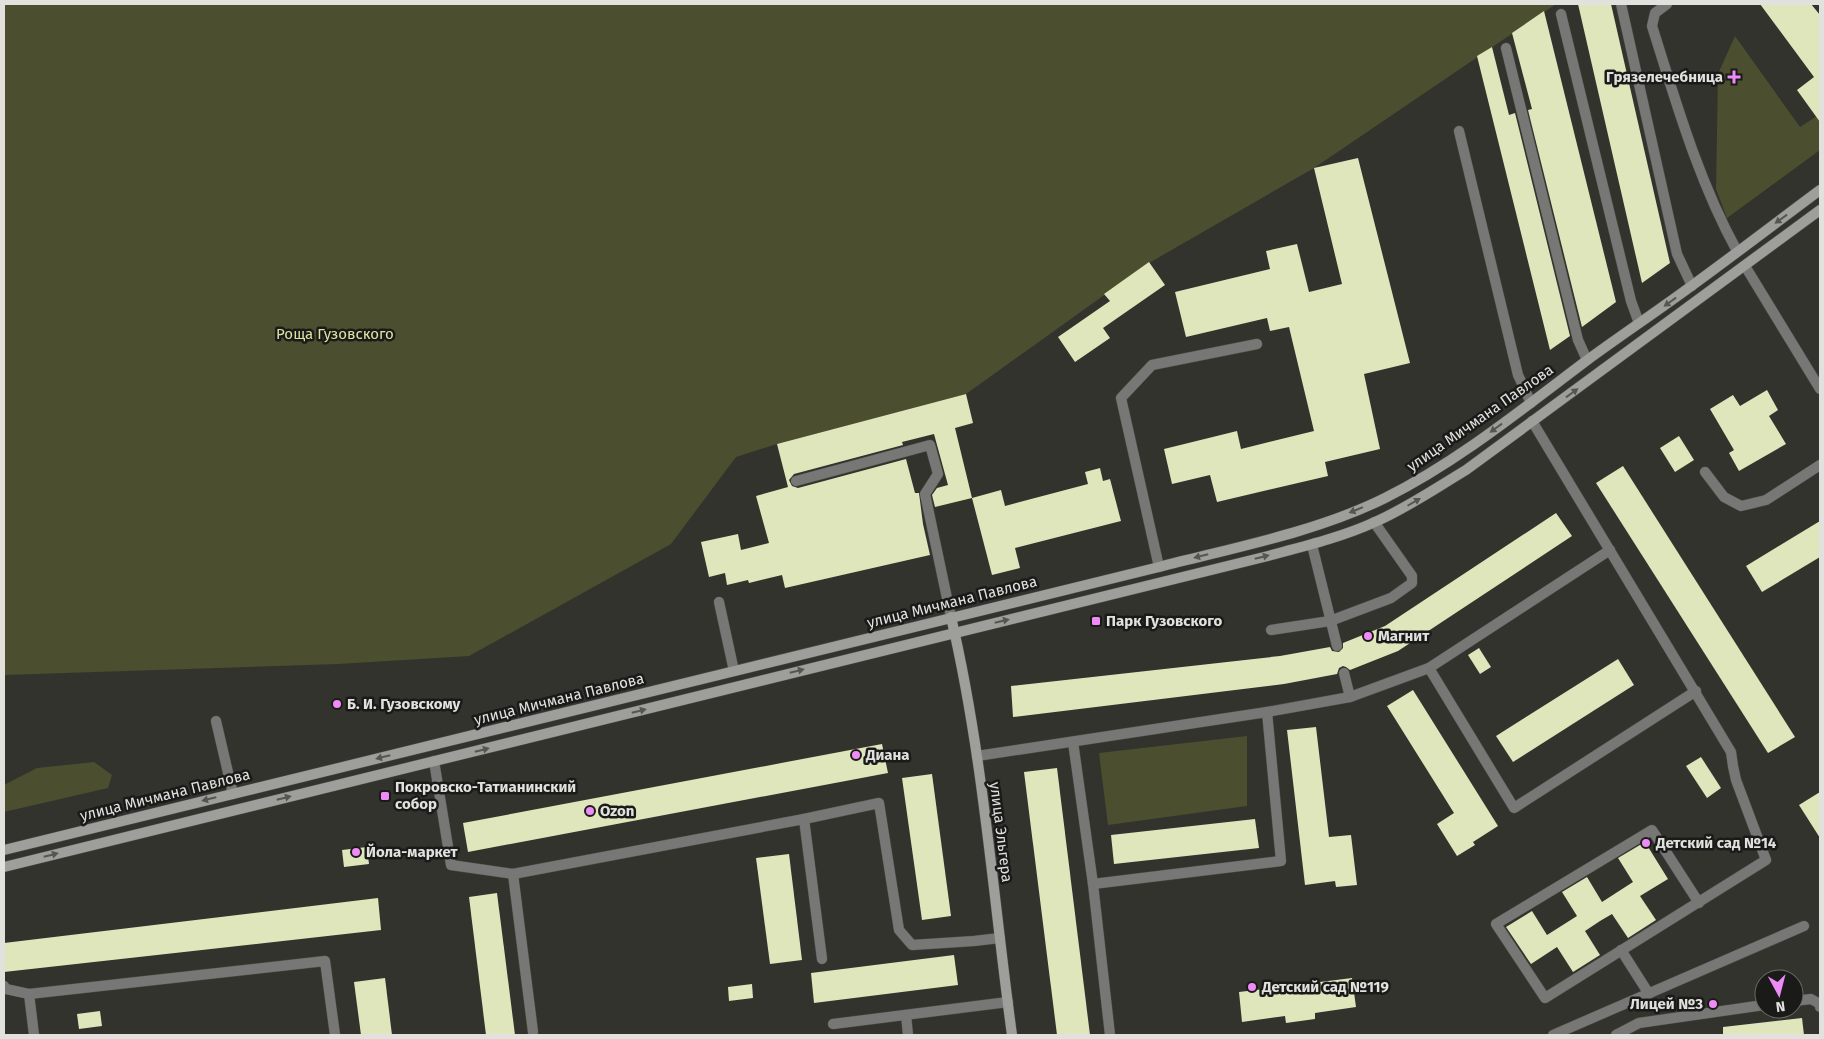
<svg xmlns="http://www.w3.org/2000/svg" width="1824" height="1039" viewBox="0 0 1824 1039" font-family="'Fira Sans',sans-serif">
	<rect width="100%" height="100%" fill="#32332d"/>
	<g fill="#4b4f2f">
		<path d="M4,4H1556L1314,168L1149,263L966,394L777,444L736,457L671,544L469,656L338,664L4,675Z"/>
		<path d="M1735,36L1800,127L1820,114V150L1727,218L1716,189L1718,74Z"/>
		<path d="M1247,736V806L1108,825L1099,753Z"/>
		<path d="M94,762L112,775L108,788L4,812V785L37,768Z"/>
	</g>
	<g fill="#dfe6bb">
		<path d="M1578,4H1611L1670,263L1642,283Z"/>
		<path d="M1760,4H1811L1820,15V122L1797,90L1814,77Z"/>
		<path d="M1544,11L1616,302L1582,327L1528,110L1532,109L1512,33Z"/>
		<path d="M1492,47L1509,115L1515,113L1570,336L1550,350L1477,56Z"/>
		<path d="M1358,158L1410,363L1364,374L1380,449L1325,462L1328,476L1217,502L1210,475L1172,484L1164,449L1237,431L1241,449L1314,431L1289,327L1270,331L1267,318L1186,337L1175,292L1270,269L1266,251L1297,244L1309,292L1342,284L1314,168Z"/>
		<path d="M1149,262L1165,285L1103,328L1110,338L1075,362L1058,337L1110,301L1104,294Z"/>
		<path d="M1767,390L1778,410L1769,416L1786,444L1739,471L1729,453L1734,450L1710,409L1733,395L1740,406Z"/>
		<path d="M966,394L973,423L955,428L972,498L935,507L932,495L937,488L948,485L934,434L902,442L903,445L794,474L789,480L792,486L798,488L906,459L915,493H919L923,524L930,555L785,588L782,575L749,583L748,580L727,585L725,573L709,577L701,542L738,534L741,550L769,543L756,496L788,487L777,444Z"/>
		<path d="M1679,436L1694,460L1675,472L1660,448Z"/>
		<path d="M1623,466L1795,737L1768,753L1596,483Z"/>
		<path d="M1100,468L1103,481L1110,479L1121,521L1015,548L1020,568L992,575L972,498L1001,490L1005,506L1088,484L1085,472Z"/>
		<path d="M1556,513L1572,536L1398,651L1350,670L1346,667L1343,666L1339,668L1337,674L1284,684L1013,717L1011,686L1280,656L1330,647L1332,651L1339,652L1343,648V643L1385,626Z"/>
		<path d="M1820,521V557L1762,592L1746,566Z"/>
		<path d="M1479,648L1491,667L1480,674L1468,655Z"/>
		<path d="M1618,659L1634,685L1513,762L1496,736Z"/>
		<path d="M1413,690L1498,826L1473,842L1475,845L1457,856L1437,824L1454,813L1387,706Z"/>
		<path d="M1316,727L1329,837L1351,835L1357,885L1336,887L1335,881L1305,885L1287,730Z"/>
		<path d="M882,744L888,773L468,852L463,823Z"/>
		<path d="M1701,757L1721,788L1707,798L1686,766Z"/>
		<path d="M1057,768L1090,1035H1057L1024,772Z"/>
		<path d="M932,774L951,916L922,920L902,778Z"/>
		<path d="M1820,792V838L1799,805Z"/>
		<path d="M1255,819L1259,848L1114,864L1111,835Z"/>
		<path d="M1645,842L1668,879L1640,896L1656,920L1628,938L1612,914L1600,921L1585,931L1600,955L1573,972L1557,947L1531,964L1506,927L1532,911L1547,935L1577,916L1562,892L1587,877L1602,902L1633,882L1618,858Z"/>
		<path d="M367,847L369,864L344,867L342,850Z"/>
		<path d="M789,854L802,960L770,964L756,858Z"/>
		<path d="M497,893L515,1035H486L469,897Z"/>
		<path d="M378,898L381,930L4,972V943Z"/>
		<path d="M954,955L958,985L814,1003L811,973Z"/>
		<path d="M385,978L392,1035H361L354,982Z"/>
		<path d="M1352,978L1356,1007L1315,1013V1019L1286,1023L1285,1016L1242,1022L1239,992Z"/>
		<path d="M752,984L753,998L729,1001L728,987Z"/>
		<path d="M100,1011L102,1026L79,1029L77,1014Z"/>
		<path d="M1802,1018L1804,1035H1723V1027Z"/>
	</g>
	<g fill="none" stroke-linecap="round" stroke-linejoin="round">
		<g stroke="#4e4f49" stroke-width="11">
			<g id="lane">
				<path d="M1621,4L1677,254L1692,286"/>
				<path d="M1667,4L1655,13L1652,26C1676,102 1698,180 1737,251"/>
				<path d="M1561,14L1631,301L1639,323"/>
				<path d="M1506,48L1578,340L1587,360"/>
				<path d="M1459,131L1518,375L1531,403"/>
				<path d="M1532,421L1731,752L1733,766L1736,780L1766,860L1545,998L1496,924L1652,830L1699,903"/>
				<path d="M1705,472L1724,497L1741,506L1766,500L1820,465"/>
				<path d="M796,481L930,445L938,474L925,494L951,617"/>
				<path d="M1312,545L1337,646"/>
				<path d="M1159,567L1121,398L1152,365L1257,344"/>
				<path d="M719,602L734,671"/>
				<path d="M1271,630L1330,621L1391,598L1412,583V576L1374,522"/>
				<path d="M1429,668L1514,808L1696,691"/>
				<path d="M1344,673L1350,697"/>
				<path d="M216,721L233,794"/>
				<path d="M1073,742L1093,884L1110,1035"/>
				<path d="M977,756L1267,712L1350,697L1429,668L1610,550"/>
				<path d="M434,761L451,865L513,874L804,819L879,803L899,930L912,945L974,941L1000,938"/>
				<path d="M804,819L822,959"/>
				<path d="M513,874L533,1032"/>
				<path d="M1093,884L1281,861L1267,712"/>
				<path d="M1621,950L1649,994"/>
				<path d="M4,986L6,989L29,994L34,1035"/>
				<path d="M29,994L325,961L335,1035"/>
				<path d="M1794,1001L1811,999L1820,1004V1007"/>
				<path d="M906,1015L908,1035"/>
				<path d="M833,1024L1008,1002"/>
				<path d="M1553,1035L1804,926"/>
				<path d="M1616,1035L1639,1023L1764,1005"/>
			</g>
		</g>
		<g stroke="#4e4f49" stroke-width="11">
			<path id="street" d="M1745,266L1820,389"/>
		</g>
		<g stroke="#4e4f49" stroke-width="11">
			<g id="secondary">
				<path d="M951,617C983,754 993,896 1012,1035"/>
				<path d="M4,850L1159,567C1232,548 1317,532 1385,498C1457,462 1521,410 1586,361C1620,336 1656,312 1690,287C1734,255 1777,222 1820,190"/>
				<path d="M4,867L1264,557C1301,547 1340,538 1375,522C1407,508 1436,488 1466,470L1820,210"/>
			</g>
		</g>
		<use href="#lane" stroke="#777875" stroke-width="10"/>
		<use href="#street" stroke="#777875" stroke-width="10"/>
		<use href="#secondary" stroke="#9e9f9a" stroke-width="10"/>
	</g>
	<defs><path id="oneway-solid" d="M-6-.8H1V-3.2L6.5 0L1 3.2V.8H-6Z" transform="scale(1.25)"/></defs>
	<g fill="#555652">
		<use href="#oneway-solid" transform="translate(1781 219) rotate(144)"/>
		<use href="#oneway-solid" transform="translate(1670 302) rotate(144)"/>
		<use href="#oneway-solid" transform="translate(1572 393) rotate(-36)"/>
		<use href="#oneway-solid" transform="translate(1496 428) rotate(144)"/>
		<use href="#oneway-solid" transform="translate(1414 502) rotate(-30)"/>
		<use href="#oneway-solid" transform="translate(1356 510) rotate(158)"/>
		<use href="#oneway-solid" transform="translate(1201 556) rotate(166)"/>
		<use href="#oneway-solid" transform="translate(1262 557) rotate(-14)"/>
		<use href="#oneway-solid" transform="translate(1002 621) rotate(-13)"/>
		<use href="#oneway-solid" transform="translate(797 671) rotate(-14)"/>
		<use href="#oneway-solid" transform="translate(639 711) rotate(-14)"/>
		<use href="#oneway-solid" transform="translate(482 750) rotate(-14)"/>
		<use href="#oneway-solid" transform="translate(383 757) rotate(166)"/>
		<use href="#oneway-solid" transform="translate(284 798) rotate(-14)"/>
		<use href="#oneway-solid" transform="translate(209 799) rotate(166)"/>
		<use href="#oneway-solid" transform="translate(51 855) rotate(-14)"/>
	</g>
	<g fill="#ef8bf6" stroke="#1a1a18" stroke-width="2">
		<path d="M1731.5 69.5h5v5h5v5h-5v5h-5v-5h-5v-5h5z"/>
		<rect x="1091" y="616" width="10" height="10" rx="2.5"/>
		<circle cx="1368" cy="636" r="5"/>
		<circle cx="337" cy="704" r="5"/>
		<circle cx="856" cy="755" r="5"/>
		<rect x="380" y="791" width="10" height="10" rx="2.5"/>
		<circle cx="590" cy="811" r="5"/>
		<circle cx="1646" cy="843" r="5"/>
		<circle cx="356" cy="852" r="5"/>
		<circle cx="1252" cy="987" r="5"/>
		<circle cx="1713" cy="1004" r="5"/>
	</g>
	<g text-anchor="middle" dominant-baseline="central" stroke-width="5" stroke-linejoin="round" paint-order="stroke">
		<g font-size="15" font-weight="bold" fill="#e1e2de" stroke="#1a1a18" text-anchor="start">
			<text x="1723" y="77" text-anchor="end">Грязелечебница</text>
			<text x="1106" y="621">Парк Гузовского</text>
			<text x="1378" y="636">Магнит</text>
			<text x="347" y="704">Б. И. Гузовскому</text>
			<text x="866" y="755">Диана</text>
			<text x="395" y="787">Покровско-Татианинский<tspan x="395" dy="17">собор</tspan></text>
			<text x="600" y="811">Ozon</text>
			<text x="1656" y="843">Детский сад №14</text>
			<text x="366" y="852">Йола-маркет</text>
			<text x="1262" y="987">Детский сад №119</text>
			<text x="1703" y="1004" text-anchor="end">Лицей №3</text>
		</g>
		<g font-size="15" fill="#dbe4a2" stroke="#1a1a18">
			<text x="335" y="334">Роща Гузовского</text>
		</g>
		<g font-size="15" fill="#e1e2de" stroke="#1a1a18">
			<text transform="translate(1480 418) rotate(-35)">улица Мичмана Павлова</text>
			<text transform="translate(952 602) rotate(-14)">улица Мичмана Павлова</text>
			<text transform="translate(559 699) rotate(-14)">улица Мичмана Павлова</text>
			<text transform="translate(165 795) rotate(-14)">улица Мичмана Павлова</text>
			<text transform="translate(1001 832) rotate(83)">улица Эльгера</text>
		</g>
	</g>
	<rect width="1824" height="1039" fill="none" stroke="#e1e2de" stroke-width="10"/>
	<g transform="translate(1779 994) rotate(173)"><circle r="24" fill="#1a1a18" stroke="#6a6a67"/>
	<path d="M0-4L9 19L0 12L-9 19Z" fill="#ef8bf6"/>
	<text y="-8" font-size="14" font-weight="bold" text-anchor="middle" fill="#e1e2de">N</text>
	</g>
</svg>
